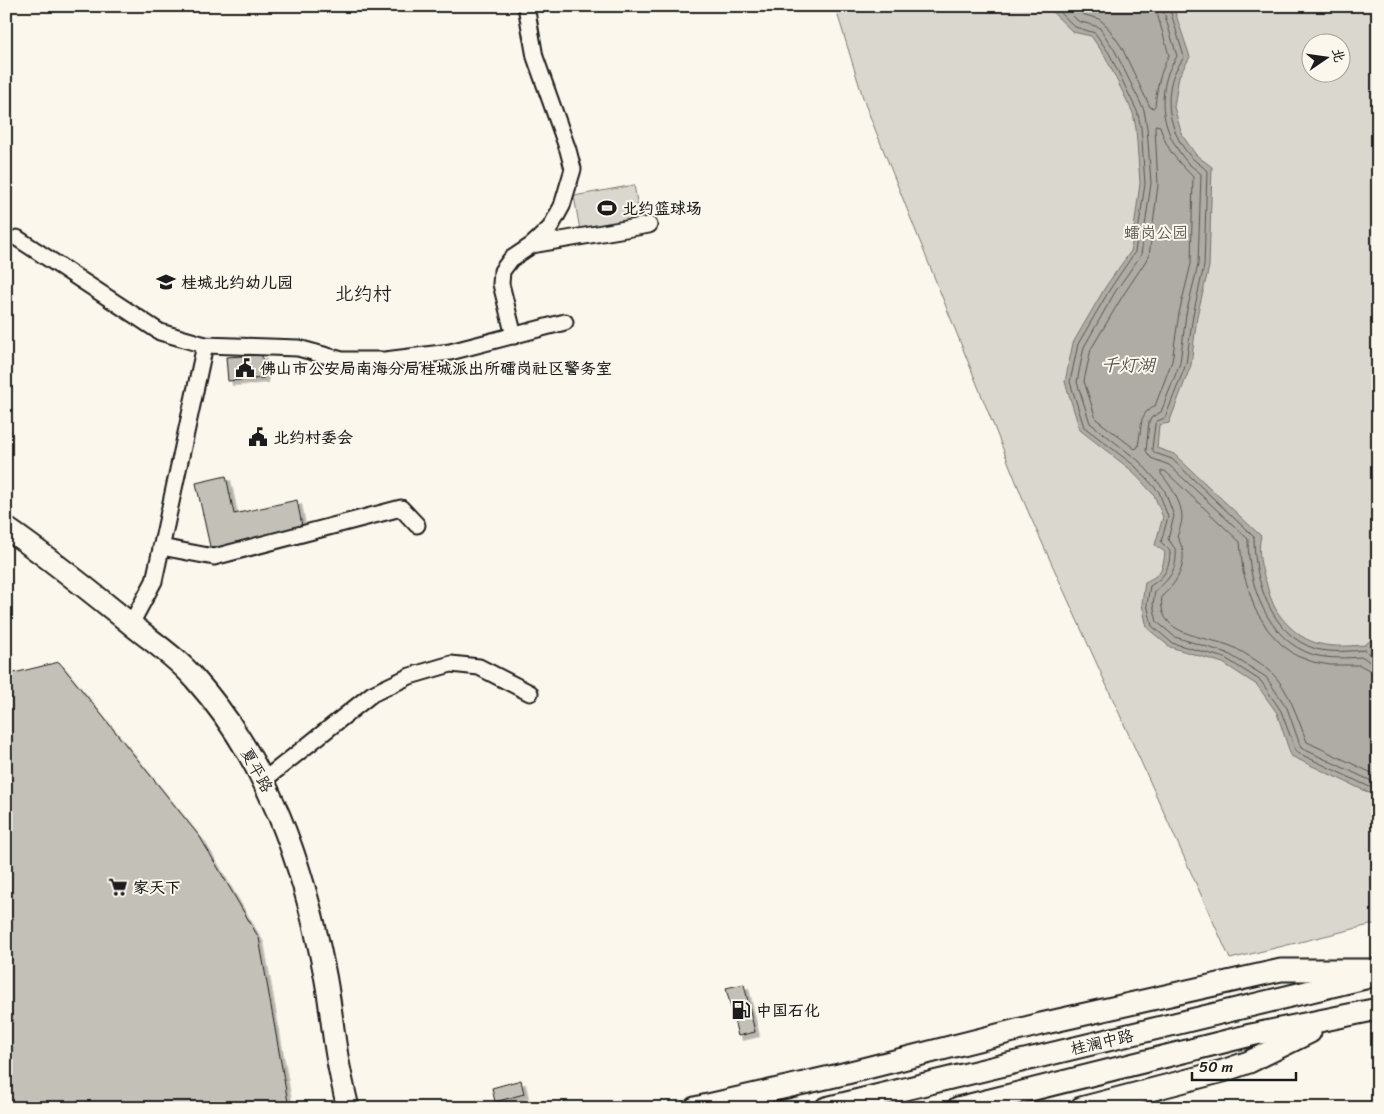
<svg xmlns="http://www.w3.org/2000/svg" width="1384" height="1114" viewBox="0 0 1384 1114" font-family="Sriracha,'LXGW WenKai TC',sans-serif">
	<defs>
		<filter id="shadow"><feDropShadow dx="4.5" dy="4.5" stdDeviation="0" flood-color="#0004"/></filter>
	</defs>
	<rect width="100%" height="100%" fill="#fbf7ec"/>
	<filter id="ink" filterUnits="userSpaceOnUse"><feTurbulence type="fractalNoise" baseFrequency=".02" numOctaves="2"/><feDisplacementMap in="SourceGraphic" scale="10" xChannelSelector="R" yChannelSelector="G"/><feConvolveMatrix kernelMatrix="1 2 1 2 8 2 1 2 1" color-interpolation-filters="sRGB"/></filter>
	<g filter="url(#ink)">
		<g fill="#dad7ce" stroke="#7b7a75" fill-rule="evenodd">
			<path d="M835,6H1373L1378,27V923L1230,959L1027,509L865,104ZM1312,42H1342V72H1312Z"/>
			<path d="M634,185L640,219L580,230L574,196Z"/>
		</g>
		<path fill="#afaca5" stroke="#74726e" d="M1041,6H1173L1190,57L1179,76L1174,107L1182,135L1196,155L1212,167L1209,267L1197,316L1191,365L1169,423L1159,425L1157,448L1174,454L1261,536C1257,551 1261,568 1266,582C1268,588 1269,595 1272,601C1275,610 1282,619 1289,626C1312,649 1335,647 1365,645L1378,634V642L1371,648L1378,655V797L1291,756L1277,713L1257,685L1223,663L1170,647L1147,628L1142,604L1145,582C1161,575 1163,569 1165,552L1155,545L1163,517L1154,495L1131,470L1080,430L1065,382L1073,343L1106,286L1131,251L1140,183L1136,129L1133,113L1105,56L1091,36L1073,32L1049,9Z"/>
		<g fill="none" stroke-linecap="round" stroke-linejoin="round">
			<g stroke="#575653" stroke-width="1">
				<path d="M1054,6L1075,27L1095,33L1109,53L1137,111L1141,127L1145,184L1135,252L1110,289L1078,344L1070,382L1084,427L1135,466L1159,492L1168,517L1161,542L1170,551C1170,568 1165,577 1150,586L1147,604L1152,626L1172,643L1225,658L1261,681L1281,711L1296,752L1378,791"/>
				<path d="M1063,6L1078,21L1099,27L1115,51L1144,110L1147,128L1151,183L1141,255L1115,292L1084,347L1077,382L1090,423L1139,461L1164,489L1174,516L1168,539L1176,550C1177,570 1170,579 1155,591L1153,604L1157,622L1175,637L1227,653L1266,677L1287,708L1301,748L1378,784"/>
				<path d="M1074,6L1082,14L1099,19L1106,25L1121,46L1150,107L1153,108L1155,106C1157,86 1160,73 1169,55L1155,6"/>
				<path d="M1162,6L1177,56C1174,62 1170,67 1168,73C1157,106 1165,135 1186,161C1190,166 1196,169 1201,174L1198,265L1186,314L1180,363L1161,412L1152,417L1149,422L1146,451L1151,458L1169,465L1248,539C1248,584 1266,640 1314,655C1330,659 1347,658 1363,657L1371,663L1378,664"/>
				<path d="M1169,6L1184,57C1181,62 1177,68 1174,74C1163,102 1171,136 1192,158C1197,163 1203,166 1207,171L1204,266L1193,315L1186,364L1165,418L1157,421L1155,424L1152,449L1155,453L1172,459L1254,537C1254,579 1270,635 1316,649C1332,653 1349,651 1366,650L1373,657L1378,658"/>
				<path d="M1156,125L1160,126C1167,151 1176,159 1193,177L1191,264L1179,313L1172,361L1155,406L1146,412L1142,419L1138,447L1135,449L1096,419L1084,381L1091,349L1122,297L1149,256L1158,185L1155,128Z"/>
				<path d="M1378,672L1369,670L1360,665H1330L1313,662L1297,656L1282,645L1268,630L1255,609L1243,572L1240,542L1165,471H1161V474C1170,484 1182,503 1182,517C1182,524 1179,531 1177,537C1191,557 1179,582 1162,596C1156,635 1202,636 1228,645C1237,648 1263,664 1270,671C1290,690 1297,718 1307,742L1378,776"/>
			</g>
		</g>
		<g fill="#c3c0b8" stroke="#1c1c1c" filter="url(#shadow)">
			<path d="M262,355L264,378L228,381L226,357Z"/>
			<path d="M226,476L234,514L297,500L303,531L211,551L196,483Z"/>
			<path d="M59,662L200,837L259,938L289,1108H6V675Z"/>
			<path d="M744,984L755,1032L738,1036L726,988Z"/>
			<path d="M521,1080L524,1094L495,1102L492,1088Z"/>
		</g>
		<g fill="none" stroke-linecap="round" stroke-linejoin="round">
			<g stroke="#1c1c1c" stroke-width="19">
				<g id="minor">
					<path d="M17,238L160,332L205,345L298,348L342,360H385L450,352L565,322"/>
					<path d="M532,245L649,225"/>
					<path d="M514,336L501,284L502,271L511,259L532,245L550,228L562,206L573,169L568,150L535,57L526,6"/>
					<path d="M161,547L214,557L401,508L417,525"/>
					<path d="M131,624L154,581L205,345"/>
					<path d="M264,780L372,694L410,676L451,664L479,667L530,693"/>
				</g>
			</g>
			<g stroke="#1c1c1c" stroke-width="25">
				<g id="secondary">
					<path d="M6,528C50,558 91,592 132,625C153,642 177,658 195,679C268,761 303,864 324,970C330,998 332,1027 337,1056C340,1073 344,1091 348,1108"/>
					<path d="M695,1108L839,1075L1041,1024L1281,970H1378"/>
					<path d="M826,1108L1365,978"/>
					<path d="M958,1108L1251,1035L1378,1009"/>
					<path d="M1081,1108L1223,1071L1249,1062L1310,1032"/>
				</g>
			</g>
			<use href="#minor" stroke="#fbf7ec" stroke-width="15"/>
			<use href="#secondary" stroke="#fbf7ec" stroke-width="21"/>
		</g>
	</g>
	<defs>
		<g id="stadium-bare" transform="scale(1.5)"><path d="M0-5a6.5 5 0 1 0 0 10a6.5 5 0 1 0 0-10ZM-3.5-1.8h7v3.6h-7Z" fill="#1c1c1c" stroke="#fbf7ec" stroke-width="2.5" paint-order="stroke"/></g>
		<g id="school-bare" transform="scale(1.5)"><path d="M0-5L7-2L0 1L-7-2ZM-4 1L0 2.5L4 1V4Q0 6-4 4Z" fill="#1c1c1c" stroke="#fbf7ec" stroke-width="2.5" paint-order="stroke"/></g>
		<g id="civic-bare" transform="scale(1.5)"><path d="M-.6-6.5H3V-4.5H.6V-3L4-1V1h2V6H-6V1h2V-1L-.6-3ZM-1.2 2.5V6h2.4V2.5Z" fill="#1c1c1c" stroke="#fbf7ec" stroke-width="2.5" paint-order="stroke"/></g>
		<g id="supermarket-bare" transform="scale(1.5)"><path d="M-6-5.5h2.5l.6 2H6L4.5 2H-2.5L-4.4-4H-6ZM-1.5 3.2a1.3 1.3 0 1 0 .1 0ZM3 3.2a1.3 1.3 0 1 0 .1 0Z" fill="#1c1c1c" stroke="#fbf7ec" stroke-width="2.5" paint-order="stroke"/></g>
		<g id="fuel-bare" transform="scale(1.5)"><path d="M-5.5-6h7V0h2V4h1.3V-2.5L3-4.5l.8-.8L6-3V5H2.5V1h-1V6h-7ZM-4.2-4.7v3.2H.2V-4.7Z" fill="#1c1c1c" stroke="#fbf7ec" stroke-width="2.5" paint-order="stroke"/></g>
	</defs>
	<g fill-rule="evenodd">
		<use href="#stadium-bare" x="607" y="208"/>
		<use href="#school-bare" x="166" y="282"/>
		<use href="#civic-bare" x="245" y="368"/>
		<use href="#civic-bare" x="258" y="437"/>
		<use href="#supermarket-bare" x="118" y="887"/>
		<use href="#fuel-bare" x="741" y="1010"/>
	</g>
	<g text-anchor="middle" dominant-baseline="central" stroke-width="4" stroke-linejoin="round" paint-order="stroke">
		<g font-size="16" font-weight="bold" fill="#1c1c1c" stroke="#fbf7ec" text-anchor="start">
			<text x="622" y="208">北约篮球场</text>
			<text x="181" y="282">桂城北约幼儿园</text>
			<text x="260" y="368">佛山市公安局南海分局桂城派出所礌岗社区警务室</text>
			<text x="273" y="437">北约村委会</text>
			<text x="133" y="887">家天下</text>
			<text x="756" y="1010">中国石化</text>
		</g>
		<g font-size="16" fill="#555451" stroke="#fbf7ec">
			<text x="1156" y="232">𧒽岗公园</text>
		</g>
		<g font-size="16" fill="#1c1c1c" stroke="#fbf7ec">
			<text transform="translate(257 770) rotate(61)">夏平路</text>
			<text transform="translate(1102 1042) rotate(-13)">桂澜中路</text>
		</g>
		<g font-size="18" font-style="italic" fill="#575653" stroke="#fbf7ec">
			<text x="1128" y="365">千灯湖</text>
		</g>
		<g font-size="19" fill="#1c1c1c" stroke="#fbf7ec">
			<text x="363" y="293">北约村</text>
		</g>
	</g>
	<rect width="1384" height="1114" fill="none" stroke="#fbf7ec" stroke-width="25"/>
	<rect x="12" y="12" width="1359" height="1089" fill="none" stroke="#1c1c1c" stroke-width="2" filter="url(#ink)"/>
	<g transform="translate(1326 58) rotate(77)"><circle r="24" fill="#fbf7ec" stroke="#a29f99"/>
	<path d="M0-4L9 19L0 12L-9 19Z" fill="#1c1c1c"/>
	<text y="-8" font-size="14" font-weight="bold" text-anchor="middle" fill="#1c1c1c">北</text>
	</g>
	<path d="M1192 1072v8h104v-8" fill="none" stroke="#1c1c1c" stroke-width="2.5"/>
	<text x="1199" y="1072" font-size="15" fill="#1c1c1c" stroke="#fbf7ec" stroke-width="4" paint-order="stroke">50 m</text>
</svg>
